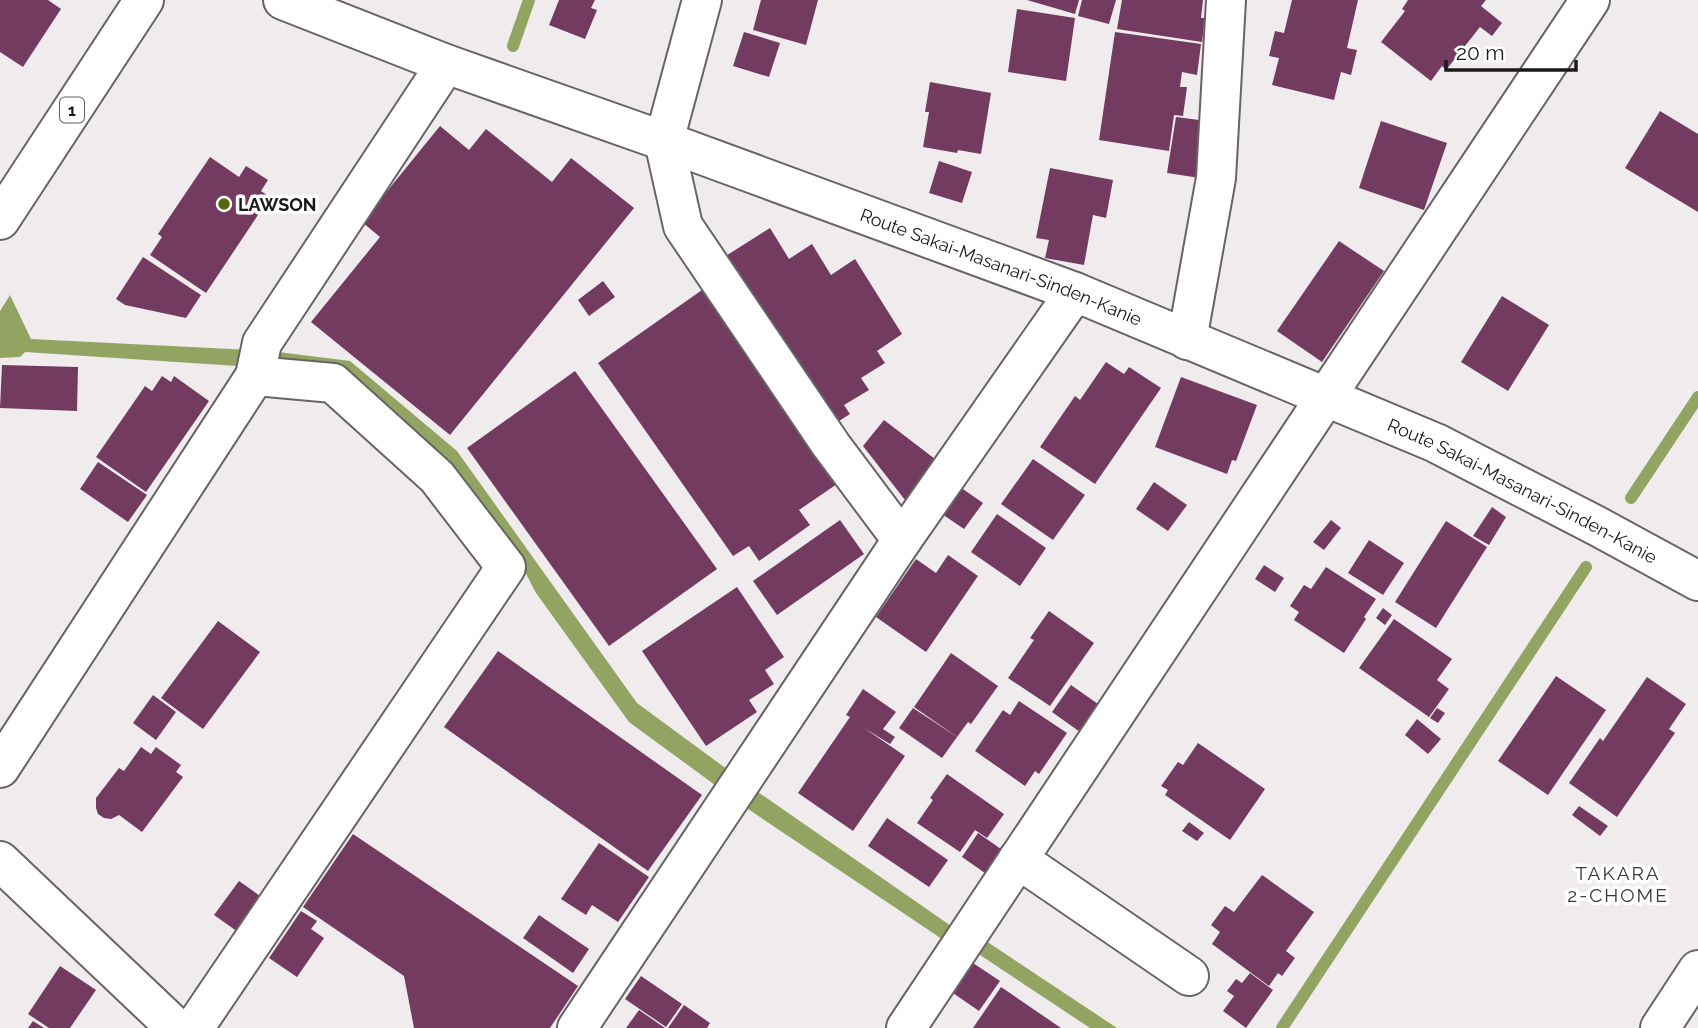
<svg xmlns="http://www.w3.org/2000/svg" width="1698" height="1028" viewBox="0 0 1698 1028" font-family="Raleway,sans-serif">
	<rect width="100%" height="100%" fill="#f0ecee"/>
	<g fill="#93a462">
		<path d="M10,295L31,339L270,351L350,361L457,451L637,703L758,792L954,928L945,941L745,807L629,722L536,593L522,566L341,373L25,352L20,357L0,358V311Z"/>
		<path d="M986,941L1117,1028H1090L977,953Z"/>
	</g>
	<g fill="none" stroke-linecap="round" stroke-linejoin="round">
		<g stroke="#93a462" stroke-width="12">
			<path d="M513,46L529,0"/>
			<path d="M1631,498L1698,397"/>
			<path d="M1282,1028L1586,567"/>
		</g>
	</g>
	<g fill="#733b60">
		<path d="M0,0H48L61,9L23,67L0,52Z"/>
		<path d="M559,0H595L591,8L597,10L585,39L549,25Z"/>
		<path d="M761,0H818L806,45L753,30Z"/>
		<path d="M1027,0H1079L1075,14Z"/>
		<path d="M1082,0H1116L1109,24L1078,16Z"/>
		<path d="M1122,0H1203L1201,18H1205L1202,42L1117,29Z"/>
		<path d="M1292,0H1358L1347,48L1357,50L1351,75L1341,72L1334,100L1272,85L1279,58L1269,56L1275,31L1284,33Z"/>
		<path d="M1408,0H1486L1481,6L1502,23L1492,36L1480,27L1446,70L1442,66L1431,81L1381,42L1405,11L1402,9Z"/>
		<path d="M1017,9L1075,18L1066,81L1008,72Z"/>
		<path d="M744,32L780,43L769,77L733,66Z"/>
		<path d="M1115,32L1201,44L1197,75L1182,72L1180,87H1187L1183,116L1174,115L1169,151L1099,140Z"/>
		<path d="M930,82L991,93L981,154L958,150L957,153L923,147L929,112H925Z"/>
		<path d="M1660,111L1698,134V212L1625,168Z"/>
		<path d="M1176,117L1207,121L1200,178L1167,173Z"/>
		<path d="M1381,121L1447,143L1424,210L1359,188Z"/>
		<path d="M440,126L469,150L486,129L552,182L571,158L634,208L450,435L311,322L380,237L362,222Z"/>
		<path d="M210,157L239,177L246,166L268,180L261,191L270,197L206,293L150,255L162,237L158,234Z"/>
		<path d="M939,161L972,172L962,203L929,193Z"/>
		<path d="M1050,168L1113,180L1106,218L1093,215L1084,265L1045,258L1049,240L1036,238Z"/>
		<path d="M770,228L789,259L812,244L831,275L855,259L902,334L877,351L885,363L861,378L869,390L844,405L850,414L828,428L721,259Z"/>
		<path d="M1339,241L1384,271L1322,362L1277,331Z"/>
		<path d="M143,257L201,295L186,318L125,305L116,299Z"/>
		<path d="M603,281L615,297L589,316L578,300Z"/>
		<path d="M702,290L837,484L799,510L810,525L759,561L749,546L733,556L598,363Z"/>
		<path d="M1502,296L1549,325L1508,391L1461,362Z"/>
		<path d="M1106,362L1124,374L1129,367L1161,388L1095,484L1040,447L1075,396L1080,400Z"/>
		<path d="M2,365L78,367L77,411L0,408Z"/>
		<path d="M575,371L717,569L609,646L467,448Z"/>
		<path d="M162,376L171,382L174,376L209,401L146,492L96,457L145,386L152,391Z"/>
		<path d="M1181,377L1257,405L1236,461L1232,460L1227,474L1155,447Z"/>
		<path d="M884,420L935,459L905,500L863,446Z"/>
		<path d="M1033,459L1085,495L1053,540L1001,504Z"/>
		<path d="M98,462L147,495L128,522L80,489Z"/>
		<path d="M1154,482L1187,505L1168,531L1136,509Z"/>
		<path d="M960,487L983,503L964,529L942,514Z"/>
		<path d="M1492,507L1506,517L1489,545L1473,536Z"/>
		<path d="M997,514L1046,548L1020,586L971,552Z"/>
		<path d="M840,520L864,554L777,615L753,581Z"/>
		<path d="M1331,520L1341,528L1324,550L1313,542Z"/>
		<path d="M1446,521L1487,547L1436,628L1395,602Z"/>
		<path d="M1369,540L1404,563L1383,595L1348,573Z"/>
		<path d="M948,555L978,576L926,652L876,617L916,559L936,573Z"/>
		<path d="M1264,565L1284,578L1275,592L1255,579Z"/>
		<path d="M1326,567L1376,599L1364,617L1366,619L1344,653L1294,620L1299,612L1290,606L1304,585L1311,589Z"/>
		<path d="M737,587L784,657L765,670L774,684L749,700L757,712L706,746L642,651Z"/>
		<path d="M1383,608L1392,615L1385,625L1376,618Z"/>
		<path d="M1049,611L1094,643L1050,706L1008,678L1034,640L1030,638Z"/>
		<path d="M1394,619L1452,659L1437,680L1449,689L1429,717L1359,668Z"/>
		<path d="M218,621L260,652L203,729L161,698Z"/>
		<path d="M498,651L702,795L648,871L444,727Z"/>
		<path d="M951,653L998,686L971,724L968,722L957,737L914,707Z"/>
		<path d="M1556,676L1606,710L1548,795L1498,761Z"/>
		<path d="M1647,677L1686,704L1669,729L1675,733L1617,817L1569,783L1600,738L1603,741Z"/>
		<path d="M1071,685L1098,704L1080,732L1052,712Z"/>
		<path d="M863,689L896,712L883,729L895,737L890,744L864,728L905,756L853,831L798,793L850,717L846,715Z"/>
		<path d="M153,695L176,712L156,740L133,723Z"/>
		<path d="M1019,701L1067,733L1039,774L1035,771L1025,786L975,751L1003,710L1010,715Z"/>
		<path d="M913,708L957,737L942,758L899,728Z"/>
		<path d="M1437,708L1445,713L1438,723L1430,718Z"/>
		<path d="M1417,719L1441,739L1428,754L1405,735Z"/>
		<path d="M1198,743L1265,789L1230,840L1165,795L1168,790L1161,786L1178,762L1183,765Z"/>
		<path d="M141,747L151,754L156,747L181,765L176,772L183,777L142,832L119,815L111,819L104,818L98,814L96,808V798L119,768L124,771Z"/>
		<path d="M947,774L1004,814L987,838L975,830L960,852L917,823L933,800L930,798Z"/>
		<path d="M1579,806L1608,826L1600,836L1572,815Z"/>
		<path d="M887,818L948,860L929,887L868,846Z"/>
		<path d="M1189,822L1204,833L1197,841L1182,831Z"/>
		<path d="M978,833L1001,849L985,873L962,857Z"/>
		<path d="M353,834L578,986L550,1028H414L404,976L303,907Z"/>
		<path d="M599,843L649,877L618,922L592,905L586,915L561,899Z"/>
		<path d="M1262,875L1314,912L1286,951L1295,958L1282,976L1278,973L1269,986L1212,944L1220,932L1211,925L1225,906L1234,912Z"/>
		<path d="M239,881L263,898L238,932L214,915Z"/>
		<path d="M301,911L317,921L311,929L324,938L297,977L269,958Z"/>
		<path d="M539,915L589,949L573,973L523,938Z"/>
		<path d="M973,963L1000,981L979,1011L953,993Z"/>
		<path d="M60,966L96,990L70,1028H49L28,1014Z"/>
		<path d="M1250,973L1273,990L1246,1028L1223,1011L1234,996L1227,991L1236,979L1242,983Z"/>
		<path d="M641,976L682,1004L666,1027L625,999Z"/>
		<path d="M1001,987L1061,1028H973Z"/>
		<path d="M684,1005L710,1023L707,1028H668Z"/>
		<path d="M639,1010L665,1028H626Z"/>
		<path d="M33,1021L44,1028H28Z"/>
	</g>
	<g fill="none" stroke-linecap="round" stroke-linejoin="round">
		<g stroke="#686466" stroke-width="42">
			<g id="minor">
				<path d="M702,0L664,141L683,226L831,445L902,540"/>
				<path d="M1187,340L1216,178L1226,0"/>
				<path d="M0,768L255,376L262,343L446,64"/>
				<path d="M1018,859L1189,976"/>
				<path d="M0,861L176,1028"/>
				<path d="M194,1028L506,567L437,477L333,383L255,376"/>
				<path d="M577,1028L902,540L1075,292"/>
				<path d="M906,1028L1590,0"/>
				<path d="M1660,1028L1698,970"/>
			</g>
		</g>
		<g stroke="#686466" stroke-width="42">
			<g id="major">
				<path id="s1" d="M283,0L446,64L664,141L1075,292L1436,443L1597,526L1698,581"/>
			</g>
		</g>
		<g stroke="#686466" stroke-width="42">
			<path id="highway" d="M0,220L144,0"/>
		</g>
		<use href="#minor" stroke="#fff" stroke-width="38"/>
		<use href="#major" stroke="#fff" stroke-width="38"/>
		<use href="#highway" stroke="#fff" stroke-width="38"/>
	</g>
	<circle fill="#56660f" stroke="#fff" stroke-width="2.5" cx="224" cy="204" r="7"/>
	<g text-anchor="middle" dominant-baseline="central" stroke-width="7" stroke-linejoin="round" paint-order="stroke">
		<rect fill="#fff" stroke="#5f5e5f" stroke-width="2" x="60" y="97.5" width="24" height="25" rx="5"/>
		<g font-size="16" font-weight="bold" fill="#1a191a">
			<text x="72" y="110">1</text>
		</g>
		<g font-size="18" font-weight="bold" fill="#1a191a" stroke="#fff" text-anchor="start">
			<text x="238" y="204">LAWSON</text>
		</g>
		<g font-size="18" fill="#1a191a" stroke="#fff">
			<text stroke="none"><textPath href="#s1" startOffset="766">Route Sakai-Masanari-Sinden-Kanie</textPath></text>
			<text stroke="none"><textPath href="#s1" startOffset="1334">Route Sakai-Masanari-Sinden-Kanie</textPath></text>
		</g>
		<g font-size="19" letter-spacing="2" fill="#3b373a" stroke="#fff">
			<text x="1618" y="873">TAKARA<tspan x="1618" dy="22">2-CHOME</tspan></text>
		</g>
	</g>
	<path d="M1446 60v10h130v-10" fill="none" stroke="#1a191a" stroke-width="3.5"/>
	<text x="1456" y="60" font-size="21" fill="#1a191a" stroke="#ffffff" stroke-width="5" paint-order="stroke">20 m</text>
</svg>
